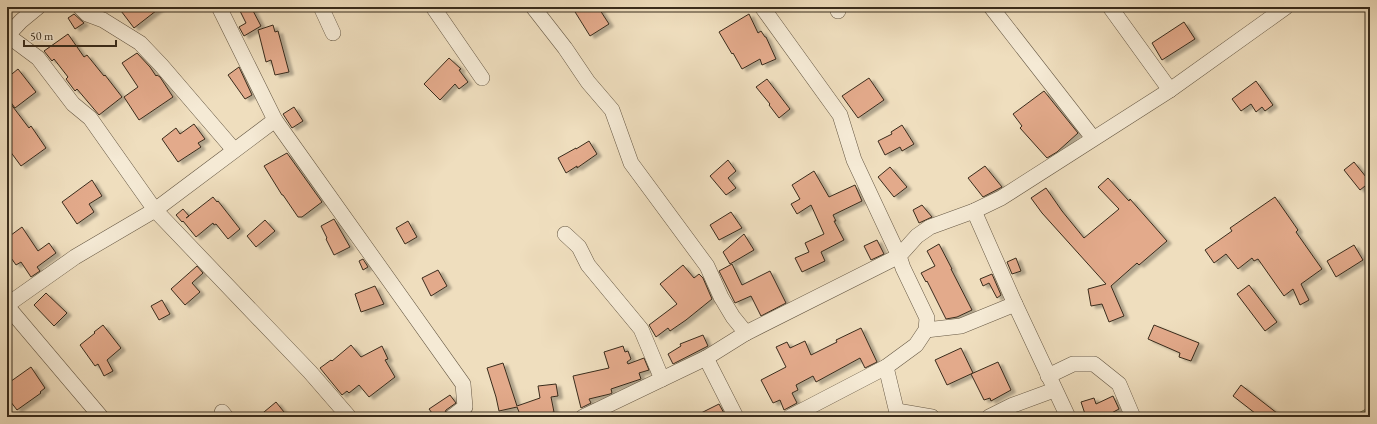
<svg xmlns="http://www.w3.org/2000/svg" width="1377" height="424" viewBox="0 0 1377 424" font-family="'EB Garamond',serif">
	<defs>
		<pattern id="grass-tufts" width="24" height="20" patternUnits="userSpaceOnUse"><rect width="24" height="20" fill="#bdc08f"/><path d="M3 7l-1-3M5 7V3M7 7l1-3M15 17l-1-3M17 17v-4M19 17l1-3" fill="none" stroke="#9b9c74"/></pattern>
		<filter id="shadow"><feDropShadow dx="4.5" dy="2.5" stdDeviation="1" flood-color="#0004"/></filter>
	</defs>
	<rect width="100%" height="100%" fill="#efdebe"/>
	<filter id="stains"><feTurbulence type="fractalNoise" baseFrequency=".005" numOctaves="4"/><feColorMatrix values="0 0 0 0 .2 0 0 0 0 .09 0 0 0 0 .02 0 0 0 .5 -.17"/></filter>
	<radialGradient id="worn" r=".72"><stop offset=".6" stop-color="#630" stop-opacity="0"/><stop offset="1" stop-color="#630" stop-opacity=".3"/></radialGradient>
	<path fill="url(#grass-tufts)" stroke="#7b7656" d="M1370,407V417H1351Z"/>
	<g fill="#e3aa8b" stroke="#392c1c" filter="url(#shadow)">
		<path d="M118,7H161L134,28Z"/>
		<path d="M238,7H251L261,26L244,36L239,27L246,23Z"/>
		<path d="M572,7H598L609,24L590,36Z"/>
		<path d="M74,14L84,23L75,29L68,18Z"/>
		<path d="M749,14L758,33L761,31L765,37H766L776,59L762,65L760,59L742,69L733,53L732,54L719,32Z"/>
		<path d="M1184,22L1195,39L1162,60L1152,43Z"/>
		<path d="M273,25L275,32L278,31L289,72L275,75L271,60L266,62L258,30Z"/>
		<path d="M68,34L84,57L87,55L104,76L105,75L122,97L99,115L77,89L75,91L66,79L68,77L54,59L52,61L44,51Z"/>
		<path d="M137,53L150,67L156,76L157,75L160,77L173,97L139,120L124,97L138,87L122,63Z"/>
		<path d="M449,58L461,69L459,70L468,82L459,89L455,84L440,100L424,84Z"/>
		<path d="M239,67L252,95L245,99L228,75Z"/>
		<path d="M18,69L36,92L15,108L7,97V78Z"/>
		<path d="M869,78L884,100L858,118L842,96Z"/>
		<path d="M767,79L790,109L779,118L769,105L770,104L756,87Z"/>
		<path d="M1256,81L1273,105L1265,111L1262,107L1256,112L1251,104L1241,111L1232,99Z"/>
		<path d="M1044,91L1078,133L1057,152L1047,158L1020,128L1022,126L1013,114Z"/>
		<path d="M7,99L29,128L31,126L46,148L21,166L7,147Z"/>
		<path d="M294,107L303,121L292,128L283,114Z"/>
		<path d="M194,124L205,139L198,143L201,147L178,162L162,139L176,128L180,134Z"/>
		<path d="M902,125L914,144L902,151L900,147L885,155L878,141L892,134L891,132Z"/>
		<path d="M589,141L597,154L577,168V166L566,173L558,158L576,148V149Z"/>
		<path d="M287,153L322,202L302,217H298L283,195H282L264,166Z"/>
		<path d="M728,160L736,171L728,178L736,188L726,195L710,176Z"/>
		<path d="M1354,162L1370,182L1360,190L1344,170Z"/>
		<path d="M985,166L1002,187L983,197L968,178Z"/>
		<path d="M890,167L907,187L894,197L878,177Z"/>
		<path d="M814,171L829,197L855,185L862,201L833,215L836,221H834L844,240L821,252L825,261L802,272L795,258L809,252L805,243L824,234L811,205L797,214L791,204L800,199L792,185Z"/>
		<path d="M1108,178L1129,201L1130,199L1167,241L1139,265L1137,263L1111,286L1124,316L1109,322L1102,304L1091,306L1088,289L1106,284L1042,213L1031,198L1046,188L1062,211L1084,238L1119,209L1098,187Z"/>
		<path d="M92,180L102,196L89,204L94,212L77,224L62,202Z"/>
		<path d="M213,197L217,202L218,201L240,229L228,239L216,224L214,225L213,223L196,237L183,221L182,222L176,215L183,209L189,216L186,218Z"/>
		<path d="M1275,197L1298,230L1296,232L1322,269L1301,284L1309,300L1300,305L1293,289L1284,296L1258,259L1254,261L1252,258L1238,269L1226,254L1214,263L1205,250L1232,231L1230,228Z"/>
		<path d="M922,205L932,217L919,223L913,210Z"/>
		<path d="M731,212L742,228L719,240L710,225Z"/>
		<path d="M334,219L350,247L334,255L326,239L327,238L321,226Z"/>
		<path d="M265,220L275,231L256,247L247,236Z"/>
		<path d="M408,221L417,237L405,244L396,228Z"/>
		<path d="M22,227L38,251L49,243L56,253L37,267L40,271L31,277L21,262L16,265L7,252V238Z"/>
		<path d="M744,234L754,250L730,264L723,252Z"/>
		<path d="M877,240L884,254L871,260L864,246Z"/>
		<path d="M939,244L952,269H951L972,310L957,317L946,319L927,281L926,282L921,273L935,266L927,251Z"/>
		<path d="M1354,245L1363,260L1336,277L1327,261Z"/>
		<path d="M1016,258L1021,271L1012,274L1007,262Z"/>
		<path d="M363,259L368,267L363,270L359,261Z"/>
		<path d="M732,264L742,285L770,271L786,303L761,316L751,296L735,303L719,271Z"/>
		<path d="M683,265L694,278L699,274L703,278L712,299L686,320L670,331L668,328L656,337L649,325L677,304L660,284Z"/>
		<path d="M197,266L203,273L192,283L200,292L185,305L171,289Z"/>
		<path d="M438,270L447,286L431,296L422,278Z"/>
		<path d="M992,274L1001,295L997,298L989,283L983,286L980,279Z"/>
		<path d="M1249,285L1277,322L1265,331L1237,294Z"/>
		<path d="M375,286L384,304L361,312L355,294Z"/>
		<path d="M46,293L67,313L54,326L34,305Z"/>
		<path d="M162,300L170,314L159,320L151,306Z"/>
		<path d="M103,325L121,348L107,360L113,371L104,376L98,364L95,366L80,345L95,333L94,332Z"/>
		<path d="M1154,325L1199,343L1191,361L1179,357L1180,353L1148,339Z"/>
		<path d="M861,328L877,362L865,368L860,358L816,382L813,376L796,385L798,390L792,393L797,403L784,410L780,400L773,403L761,380L786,367L776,347L787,342L790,348L805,341L811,355L837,342L836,340Z"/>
		<path d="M703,335L708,346L673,364L668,354L681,346L680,344Z"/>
		<path d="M351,345L361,357L382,346L388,359L385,360L395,377L369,397L359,385L349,393L347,391L342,395L320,368L331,360L332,361Z"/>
		<path d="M623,346L625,352L628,351L631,359L627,362L628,364L644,358L649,370L639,373L641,379L611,389L612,393L610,394L589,399L591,403L581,408L573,376L609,368L604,352Z"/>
		<path d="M961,348L973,373L947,385L935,360Z"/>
		<path d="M998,362L1011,390L991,401L990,398L984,400L971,374Z"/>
		<path d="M503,363L517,406L540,398L538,386L556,384L558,396L551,397L554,412L530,417H521L517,407L499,411L496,397L487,368Z"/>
		<path d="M31,367L45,388L40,392L41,393L17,410L7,397V384Z"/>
		<path d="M1241,385L1282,417H1260L1233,396Z"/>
		<path d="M450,395L456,403L446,410L443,417H435L429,409Z"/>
		<path d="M1113,396L1119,409L1104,417H1086L1081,402L1094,398L1096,404Z"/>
		<path d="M276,402L288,417H258Z"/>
		<path d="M719,404L726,417H693Z"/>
	</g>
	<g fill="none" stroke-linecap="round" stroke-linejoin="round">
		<g stroke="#665844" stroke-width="16">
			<g id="minor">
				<path d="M80,7L87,14L103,20L140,43L161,65L234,150"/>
				<path d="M219,7L275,120L463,384L465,407L452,417"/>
				<path d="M321,7L333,33"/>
				<path d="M433,7L482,78"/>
				<path d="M533,7L565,48L588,82L612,110L631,163L707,266L721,297L733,317L746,333L899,256L854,160L840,115L762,7"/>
				<path d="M838,7V11"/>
				<path d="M991,7L1093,138"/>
				<path d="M1110,7L1170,90"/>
				<path d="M7,35L38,58L73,104L90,118L155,210L310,372L349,417"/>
				<path d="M7,36L21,21L38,7"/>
				<path d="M974,211L1015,304L1068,417"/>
				<path d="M565,234L579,247L588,265L641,329L662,379"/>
				<path d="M7,305L75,257L155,210L275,120"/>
				<path d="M7,306L101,417"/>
				<path d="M926,330L961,326L1015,304"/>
				<path d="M706,358L736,417"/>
				<path d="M886,367L898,417"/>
				<path d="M1048,376L1073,364H1094L1119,384L1133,417"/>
				<path d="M897,411L932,417"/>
				<path d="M222,412L226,417"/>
				<path d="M583,417L706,358L746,333"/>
				<path d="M790,417L886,367L916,345L926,330L927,318L903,268L899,256L917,236L930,227L974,211L1001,198L1170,90L1286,7"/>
				<path d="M989,417L1013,405L1054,390"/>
			</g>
		</g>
		<use href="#minor" stroke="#f5ead5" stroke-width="15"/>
	</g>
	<rect width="1377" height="424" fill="none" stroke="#efdebe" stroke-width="24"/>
	<rect x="8" y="8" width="1361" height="408" fill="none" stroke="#392c1c" stroke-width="2"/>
	<rect x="12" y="12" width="1353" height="400" fill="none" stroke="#392c1c"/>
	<path d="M24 40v6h92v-6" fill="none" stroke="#392c1c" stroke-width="2"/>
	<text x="30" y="40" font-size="12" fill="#392c1c" stroke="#f5ead5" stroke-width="3" paint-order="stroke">50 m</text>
	<rect width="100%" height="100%" filter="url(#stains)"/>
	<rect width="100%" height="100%" fill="url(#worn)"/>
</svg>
